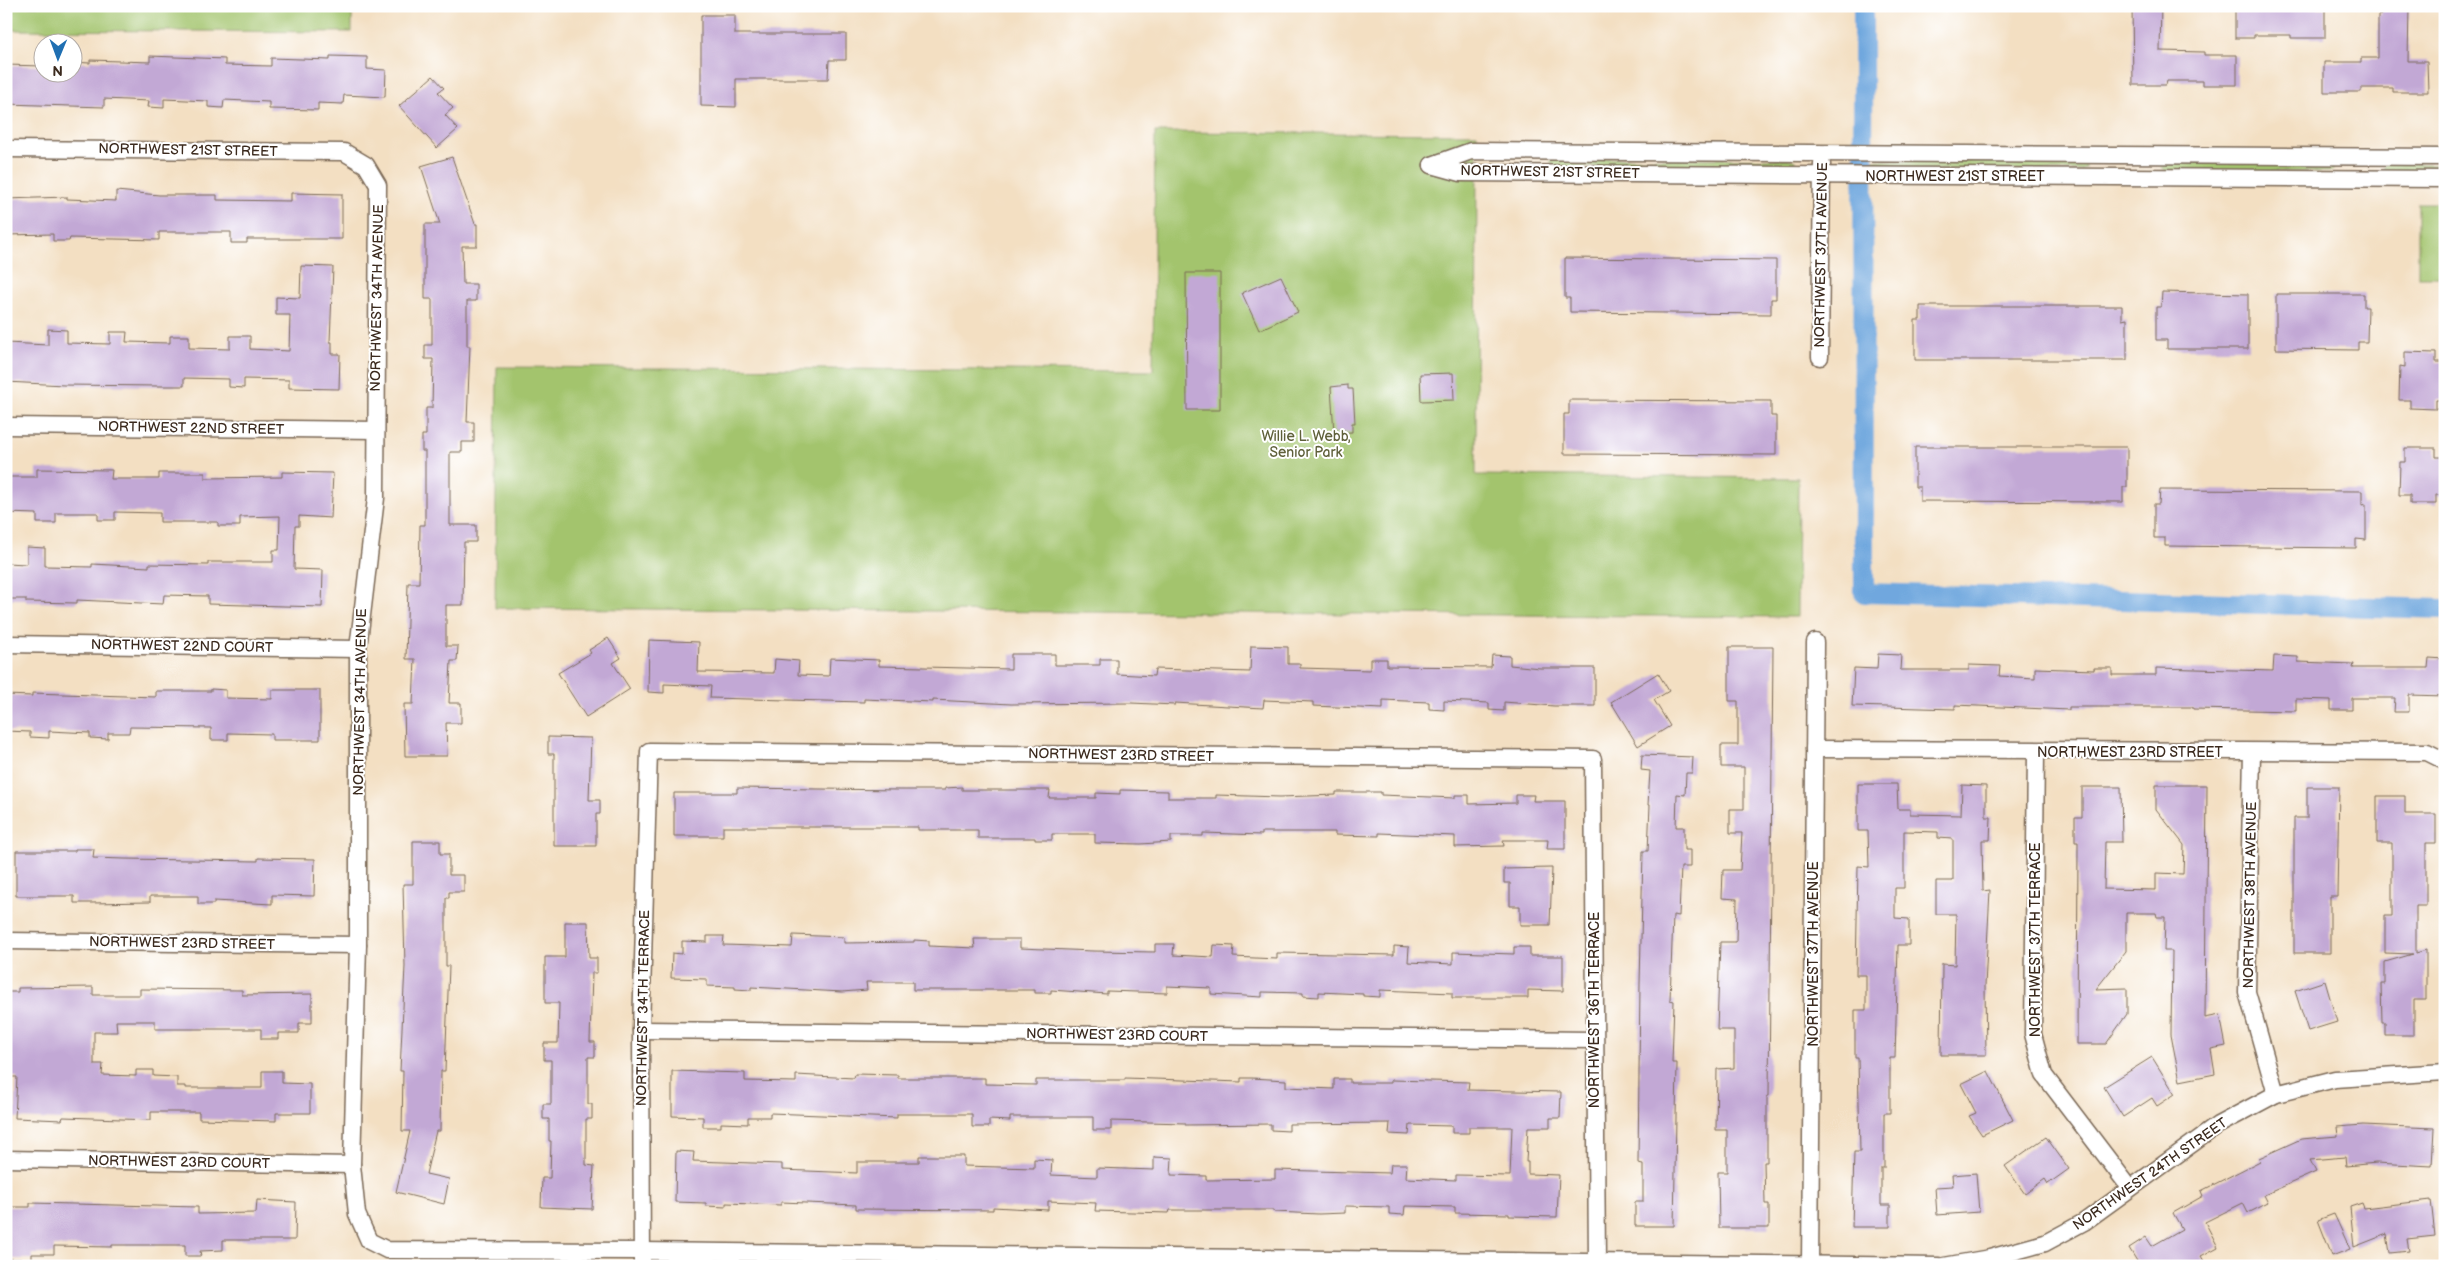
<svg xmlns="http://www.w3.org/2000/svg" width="2451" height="1272" viewBox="0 0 2451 1272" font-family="'Balsamiq Sans',sans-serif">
	<rect width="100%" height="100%" fill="#fff"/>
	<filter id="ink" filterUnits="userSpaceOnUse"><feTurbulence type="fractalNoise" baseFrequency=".02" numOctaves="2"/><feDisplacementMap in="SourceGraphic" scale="10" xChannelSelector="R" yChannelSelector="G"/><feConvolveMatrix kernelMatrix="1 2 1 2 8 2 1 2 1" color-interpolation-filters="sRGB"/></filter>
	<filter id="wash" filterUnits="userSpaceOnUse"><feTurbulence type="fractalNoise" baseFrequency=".0096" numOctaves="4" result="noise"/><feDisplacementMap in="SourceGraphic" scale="20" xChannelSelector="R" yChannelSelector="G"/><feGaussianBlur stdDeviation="1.12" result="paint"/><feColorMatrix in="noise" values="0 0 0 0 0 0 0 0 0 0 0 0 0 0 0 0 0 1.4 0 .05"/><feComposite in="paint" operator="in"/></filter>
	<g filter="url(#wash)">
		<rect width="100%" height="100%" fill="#f3dfc2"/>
		<g fill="#a3c46d" stroke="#6f7746">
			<path d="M6,6H352V32L6,30Z"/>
			<path d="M1155,132L1477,134L1476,475L1798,478L1797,617L495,608L497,367L1153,371Z"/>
			<path d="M1554,158L1791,159L1795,161V166L1791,168L1553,167L1551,164V160Z"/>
			<path d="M1836,160L2081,161L2085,164V168L2081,171L1836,169L1833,166V162Z"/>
			<path d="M2165,162L2330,163L2333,170L2329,172L2166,171L2162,168V164Z"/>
			<path d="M2385,163L2435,164L2439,166V170L2435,173H2385L2383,166Z"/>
			<rect x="2418" y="203" width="27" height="74"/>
		</g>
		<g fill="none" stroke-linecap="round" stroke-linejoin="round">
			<path stroke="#6fa7de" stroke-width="20" d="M1863,6L1864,593L2445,609"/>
		</g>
		<g id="blocks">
			<g fill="#c2a8d5">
				<path d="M2132,6H2161L2160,51L2204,52V55H2237V85H2203V81H2167L2166,85H2133Z"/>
				<path d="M2254,6L2325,8V38H2291V35H2254V38H2235V8Z"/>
				<path d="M2382,6H2409L2408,61H2427L2428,92H2393V88H2361V92H2324V62H2361V58H2378V15H2381Z"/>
				<path d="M701,15H735V34H846V60H829L828,79H736V107L701,106Z"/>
				<path d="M150,56L225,59V65L271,66V58L330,60V56L367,57V69L386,70L385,97L344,95L343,104L318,103V110L269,109V102L224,100L223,108L208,107V101L164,99V108L148,107L149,101L104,99V107L6,104V65L42,66V72H72V62L90,63V60L150,62Z"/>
				<path d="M433,76L444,88L438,92L453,108L445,115L458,129L437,148L399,106Z"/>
				<path d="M452,157L475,224H477V246H462L463,284H476V301H467V346H470L467,422H474V442H462V452H450V525H476V542H464L463,605H446V646H458L457,661H451L449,703H461V723H446L447,756H405L404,704H413L415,659H406L408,583H419L420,525H425V451H422V435H426V408H432L433,359H425V345H432V299H425V224H440L421,166Z"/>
				<path d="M116,191L159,195H217V200L291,201V193L342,194V239H247V243H231V232H159V240L70,238L69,241H53V234L6,235V199L67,197V199L116,201Z"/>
				<path d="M1565,258L1776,260V299H1771V314L1570,312V298H1565Z"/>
				<path d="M301,266L333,267L330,342H332V354H340L339,389L289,388V380L244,379V388L229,387V379L184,378V386H159L64,385L6,382V343L48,345V329L67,330V343L110,344V332H127L126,342L170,343V336H189V348L230,349V336H250V349L289,351L290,315H276V297L300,298Z"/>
				<path d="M1186,273H1220V410H1187Z"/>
				<path d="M1281,276L1298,312L1259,330L1242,293Z"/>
				<path d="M2162,292L2248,294V349H2167V340H2156V307H2161Z"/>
				<path d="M2276,294H2364V307H2368L2367,342H2358V350L2276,349Z"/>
				<path d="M1920,306H2122V320L2127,319V360H1915V320H1920Z"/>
				<path d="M2405,352L2436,353V362H2445V400H2436V409L2410,408V400H2399L2400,366L2405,367Z"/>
				<path d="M1453,373L1454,400L1421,401L1420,374Z"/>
				<path d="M1348,385V389H1353L1355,423H1352V432L1334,433L1331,387Z"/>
				<path d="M1569,400L1771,401V416H1776V455L1564,454V414H1569Z"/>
				<path d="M1915,447H2127V487H2123V502L1920,501V487H1915Z"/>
				<path d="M2405,448H2436V457H2445V495H2436V504H2410V495H2399L2400,462H2405Z"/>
				<path d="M37,469L112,470L111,479H159V473H205V478L282,477V472L333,473L331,518L299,516V526H295L294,569L323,570L322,607L208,604V596L164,595L163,604L77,600V603L26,602V599H6V563L27,564V547L45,548V566L92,567V564L149,567V564L208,565V562H273V550H279L280,516L240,517V526H218V522H160V513L115,512V520H98V513H56V523H37V514L6,513V477H37Z"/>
				<path d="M2160,490L2362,491V505L2366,504V540L2356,539V548L2165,546V538H2154V504H2159Z"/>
				<path d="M608,638L621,658L613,663L630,689L586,717L558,673L591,653L589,650Z"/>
				<path d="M649,640L699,642L698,672L774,673L775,659L799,661L798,675L829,676L830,658L879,660V666L1011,669V654H1055V665H1100V659H1117V674L1154,676L1155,669L1250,672L1251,646L1288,647V664H1300V668L1370,670V659H1387V666L1491,667L1492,655L1510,656V665L1540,668H1595V706H1554L1504,702V711L1489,710V703L1444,701V710L1429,709V702L1383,700V709L1313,706V702L1264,700L1263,708L1175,703V705L1131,703L1011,704L933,700V702L864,699V702L710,698L711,686L664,684V693L648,692Z"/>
				<path d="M1729,647H1773L1769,1096H1767V1162H1764L1765,1204H1769V1228H1719L1718,1172H1727V1130H1716L1717,1069L1734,1068V1030H1717L1720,942H1736L1737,899L1722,898L1723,870H1740L1742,833H1730V809H1744V767H1721V745H1738V701H1729Z"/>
				<path d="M1878,654L1901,655L1900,670H1969V665L2000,666L1999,676L2035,678V668L2094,670V668H2112V675H2156V668L2273,671L2274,656L2298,657V662L2354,664L2353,668H2428L2429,658L2445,659V696L2409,695V712H2394L2395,698H2352V710H2331V700L2296,699V711L2193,709V707H2069V710L1955,705V709L1852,706L1854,668L1877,669Z"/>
				<path d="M1658,673L1669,691L1654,700L1670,726L1638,746L1611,702Z"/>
				<path d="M211,689L226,690V698L272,699V690H320V740H272V734L228,733V740H211V728L130,727L129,733H108V739L90,738V733L49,731V738L30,737V732L6,731V695L32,696V693L156,697V691H211Z"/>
				<path d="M548,737L591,738L589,800H600V814H596V846H554V754H548Z"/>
				<path d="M1642,755L1693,757L1692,773H1686L1685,795L1677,794L1676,827H1684V850H1690V867H1681L1679,916L1673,915L1670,1000L1674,1001L1672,1063H1677L1674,1226H1635V1202H1643V1164L1638,1163L1640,984L1643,851H1648L1650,805H1648L1650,771L1641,770Z"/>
				<path d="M1858,784H1897L1898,809H1910V814L1961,815L1962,785L1986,786V817H1991L1990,840H1982L1983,891L1990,890L1985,986L1986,1055H1941L1942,964L1955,965L1956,914H1936V881H1953V839L1938,838V832L1904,831V888H1895V918L1909,919V945H1898L1895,1058H1890V1113H1884V1168H1881V1205H1890V1227H1852L1854,1152H1860L1858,1058H1855V1010H1866V975H1856L1858,866L1869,867L1868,831H1858Z"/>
				<path d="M2156,785H2207L2205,1018L2220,1015L2226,1046L2211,1049L2215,1074L2180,1081L2171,1035L2172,951H2164L2165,917H2157L2156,913H2126V951L2096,989L2127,988V1014L2106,1044H2077L2078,842H2075V817H2082V787H2121L2122,842H2105L2104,889L2156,890V873L2183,874L2184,845L2156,809Z"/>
				<path d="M962,787V790H1050L1049,798H1096V793L1120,794V790L1168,791V798H1216V795L1280,797L1336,795V792H1381V795L1455,798V795H1469V804L1516,803V795H1534L1533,801H1565V849H1547L1548,840H1503L1504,846L1455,847V836L1379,833V836L1335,835V832H1262V835L1203,833V836H1171V842L1141,844L1095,843V834H1052V840H1035V838H978V830H918V827H723V836H674V793H737V788L901,790H945V788Z"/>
				<path d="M2307,787H2339L2337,896H2330V953H2294V818H2307Z"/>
				<path d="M2377,796H2405V814H2436V843H2426V906H2416V953L2426,950V1000H2414V1035H2385V1022H2382L2381,984H2385V962L2413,954L2385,953V916H2392V843H2377Z"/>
				<path d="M413,841H440V854H449V875H464V892H449V898H446V966H449L445,1071H441L440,1131H436L426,1174L449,1179L444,1204L396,1192L410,1131H402L403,1071H400L405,966L403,884H413Z"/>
				<path d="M75,849H94L93,858L124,859L258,861V858L315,859L314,896L272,895V904L214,901V904H198V896H150V902L91,903H74V896H16V851H75Z"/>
				<path d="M1552,868L1550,925H1520V906H1510V883H1504V869Z"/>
				<path d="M565,922H588L589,958H597V973H592L590,1042H595V1057H588V1104H592V1119H586V1165L594,1166L592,1209L541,1207L542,1178H550L551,1141H549V1119H543V1104H551V1060H544V1043H558L559,1003H545V957H565Z"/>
				<path d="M793,935L844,937V943L914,942V940L929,941V946L975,948L974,939H1020V948L1093,951L1155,952V944H1174L1173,955L1213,957L1214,945L1234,946L1233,957L1277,959V953L1394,955V946L1409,947L1408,962L1453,964V952L1514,954V947H1530V956H1563V991L1528,990V998H1452V993L1380,990V997L1363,996V994L1319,992V997L1303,996V993L1262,992V997L1211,994V988L1167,986V993L1107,991V994L1051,990V993H1035V990H913V982H866L867,990L842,992L751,987V990L735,989V987L707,986V979L671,978L672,953L682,954V941L707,942V936H724L723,945L792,947Z"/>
				<path d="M2325,981L2337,1022L2308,1031L2295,991Z"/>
				<path d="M93,987V995H140V989L242,990V995L312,994V1023H299V1033H278V1039H261V1029H155V1021H116L117,1032H94V1064H103L102,1075L136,1076V1070H153V1076L177,1077V1086H186V1088H262V1071H282V1083L310,1084V1113H276V1121L199,1119V1112H151V1120L63,1117L62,1120L15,1118L17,1077H6V992H18V988Z"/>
				<path d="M2152,1057L2175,1094L2157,1106L2152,1098L2123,1117L2104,1087Z"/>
				<path d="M672,1071L745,1073V1081L796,1082V1075L854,1078L855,1074L898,1075V1078H985V1084L1036,1085V1080H1125V1078L1241,1082V1078H1252L1286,1080V1087L1334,1089V1079H1350V1083H1391V1080L1469,1082L1468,1090L1561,1092L1560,1118H1550V1127H1528L1526,1162H1528V1174L1559,1175L1557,1217L1509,1216V1214L1455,1213V1207L1405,1206L1404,1215L1389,1214V1207L1345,1206V1213L1319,1214L1274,1212V1210H1170L1169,1213L1095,1211L1096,1203L1048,1201V1210L993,1207V1210L856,1209V1205L781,1202V1205L726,1203V1207L706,1206V1203L675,1202L676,1151L694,1152L693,1161L782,1164V1170L857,1173V1162H919V1156H964V1166L1034,1168V1159L1052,1160L1051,1175L1097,1177V1168L1154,1170V1157L1172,1158L1171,1175L1206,1176V1180L1275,1179V1170L1390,1173L1391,1164H1407L1406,1178L1456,1180V1175L1510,1176L1512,1127H1469V1133H1452V1126L1410,1125L1409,1135L1389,1134L1390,1123L1289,1124V1131L1271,1130V1124L1185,1125V1123L1111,1121V1130H1093V1117H1010V1121L989,1120V1127H972V1114H897V1118L770,1113V1117H748V1124L721,1123V1127H703V1117L672,1116Z"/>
				<path d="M1988,1071L2013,1120L1982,1135L1969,1116L1976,1113L1961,1084Z"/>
				<path d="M2363,1125L2434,1128L2432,1166L2376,1163L2346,1166L2345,1157L2310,1160L2316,1172L2264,1195L2268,1203L2248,1213L2243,1203L2205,1222L2218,1247L2201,1256L2204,1261L2195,1266H2140L2129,1248L2146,1237L2152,1246L2182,1229L2173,1213L2203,1196L2201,1191L2260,1161L2259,1158L2301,1139L2338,1136L2337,1127Z"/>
				<path d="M2046,1137L2069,1169L2048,1184L2045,1179L2025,1194L2005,1166Z"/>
				<path d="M1976,1173L1979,1212L1937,1215L1935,1187L1953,1186L1952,1175Z"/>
				<path d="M257,1200L296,1202L295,1240H223V1250L200,1251L201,1256H185V1245H112V1247L54,1246V1254H32V1259H6V1207H30V1203L74,1204L198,1207V1214L256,1213Z"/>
				<path d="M2431,1200L2435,1236L2407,1239L2409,1251L2390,1253L2387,1234L2354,1247L2350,1207L2362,1203L2364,1208Z"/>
				<path d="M2334,1214L2350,1249L2332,1256L2318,1220Z"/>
			</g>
		</g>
	</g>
	<g filter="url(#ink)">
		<use href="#blocks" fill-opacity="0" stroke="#7b6957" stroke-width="1"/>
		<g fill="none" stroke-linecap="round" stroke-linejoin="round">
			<g stroke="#7b6957" stroke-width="19">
				<g id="street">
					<path d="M6,149L344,152L366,165L378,185L376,498L358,649V945L352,1165L357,1214L369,1241L387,1250L641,1251L1939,1266"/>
					<path d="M1432,165L1471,151L2445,157"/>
					<path d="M1432,165L1461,173L2445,179"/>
					<path d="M1820,357L1822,164"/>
					<path d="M6,426L376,430"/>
					<path d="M6,644L358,649"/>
					<path d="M1814,749L2427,752L2445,761"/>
					<path d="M2036,752L2033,1034L2044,1075L2130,1188"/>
					<path d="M2252,752L2247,992L2276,1094"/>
					<path d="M6,941L358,945"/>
					<path d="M641,1030L1594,1040"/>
					<path d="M6,1159L352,1165"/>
					<path d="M642,1266L641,1030L649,751L1593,759L1597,1261"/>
					<path d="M1810,1266L1815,642"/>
					<path d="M1944,1266L1990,1258L2045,1243L2084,1222L2218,1125L2276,1094L2335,1079L2445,1072"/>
				</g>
			</g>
			<use href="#street" stroke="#fff" stroke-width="16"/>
		</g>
	</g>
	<g text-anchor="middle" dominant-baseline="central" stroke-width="4" stroke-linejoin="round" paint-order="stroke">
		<g font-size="14" fill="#3b2a1e" stroke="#fff">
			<text transform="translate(188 150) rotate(1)">NORTHWEST 21ST STREET</text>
			<text transform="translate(1550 172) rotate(1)">NORTHWEST 21ST STREET</text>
			<text x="1955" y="176">NORTHWEST 21ST STREET</text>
			<text transform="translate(1821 255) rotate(-89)">NORTHWEST 37TH AVENUE</text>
			<text transform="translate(377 298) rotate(-89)">NORTHWEST 34TH AVENUE</text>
			<text transform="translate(191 428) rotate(1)">NORTHWEST 22ND STREET</text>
			<text transform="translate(182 646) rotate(1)">NORTHWEST 22ND COURT</text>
			<text transform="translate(360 702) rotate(-89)">NORTHWEST 34TH AVENUE</text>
			<text x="2130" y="752">NORTHWEST 23RD STREET</text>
			<text transform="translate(1121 755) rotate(1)">NORTHWEST 23RD STREET</text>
			<text transform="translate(2250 895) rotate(-89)">NORTHWEST 38TH AVENUE</text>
			<text transform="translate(2035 940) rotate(-90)">NORTHWEST 37TH TERRACE</text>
			<text transform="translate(182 943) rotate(1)">NORTHWEST 23RD STREET</text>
			<text transform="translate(1813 954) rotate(-90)">NORTHWEST 37TH AVENUE</text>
			<text transform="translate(643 1008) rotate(-89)">NORTHWEST 34TH TERRACE</text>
			<text transform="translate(1594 1010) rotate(-90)">NORTHWEST 36TH TERRACE</text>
			<text transform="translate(1117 1035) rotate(1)">NORTHWEST 23RD COURT</text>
			<text transform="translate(179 1162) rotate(1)">NORTHWEST 23RD COURT</text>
			<text transform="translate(2150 1174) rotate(-35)">NORTHWEST 24TH STREET</text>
		</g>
		<g font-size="14" fill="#5f603a" stroke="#fff">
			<text x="1306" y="436">Willie L. Webb,<tspan x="1306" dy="16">Senior Park</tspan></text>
		</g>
	</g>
	<rect width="2451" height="1272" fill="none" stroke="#fff" stroke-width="25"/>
	<g transform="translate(58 58) rotate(181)"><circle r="24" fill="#ffffff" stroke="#b1aaa5"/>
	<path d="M0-4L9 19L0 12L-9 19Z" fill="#1f6fb2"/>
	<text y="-8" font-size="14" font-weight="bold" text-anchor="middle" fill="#3b2a1e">N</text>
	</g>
</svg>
